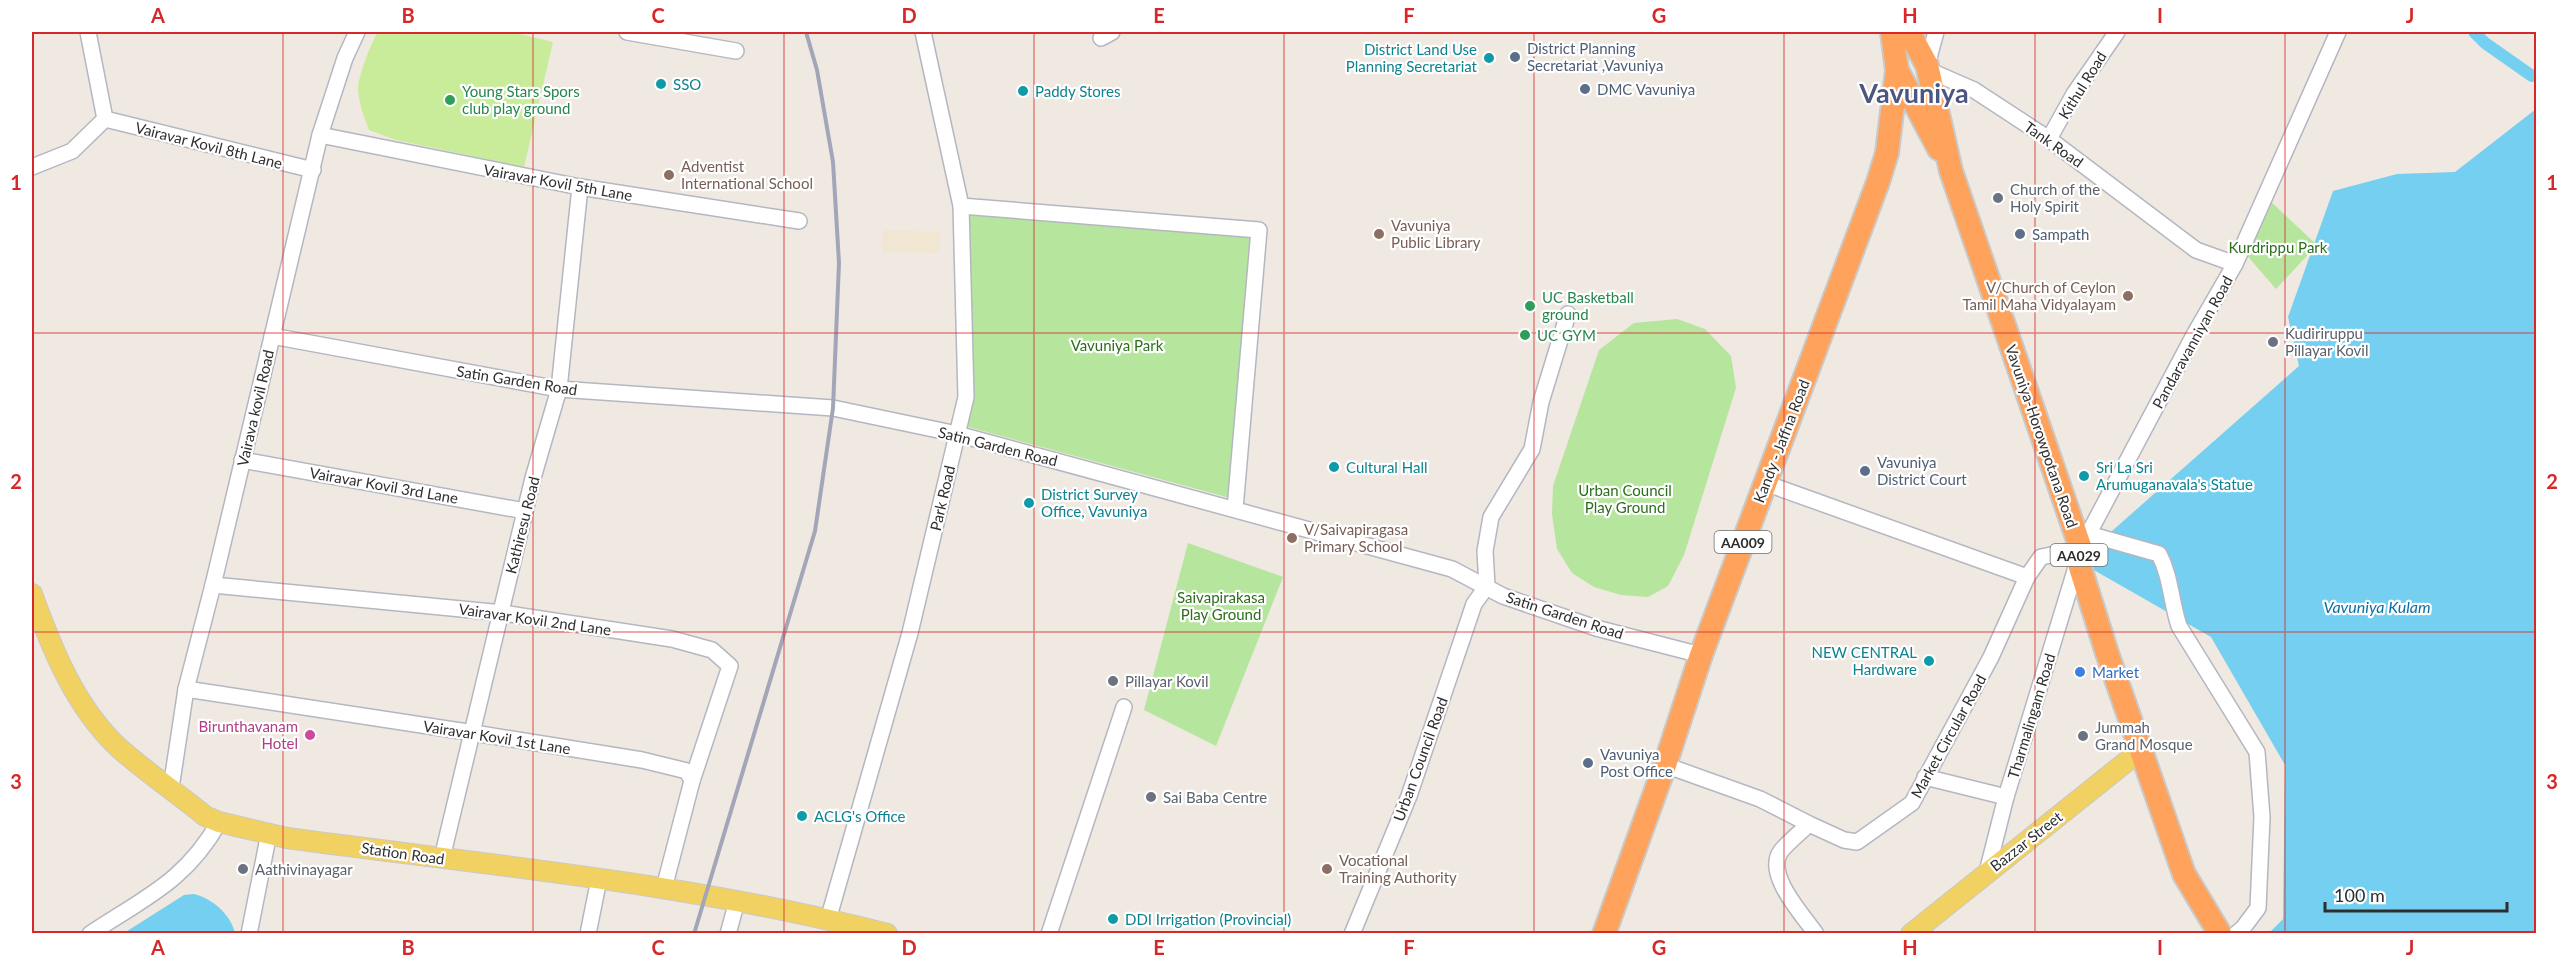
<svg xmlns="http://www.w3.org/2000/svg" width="2568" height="965" viewBox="0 0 2568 965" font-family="Lato,sans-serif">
	<rect width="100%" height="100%" fill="#efe9e1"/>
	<path fill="#f0e6d1" d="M883,230L940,232L939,253L882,252Z"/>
	<g fill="#b6e59e">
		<path d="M2268,199L2317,245L2276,289L2244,252Z"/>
		<path d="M965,214L1251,236L1230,498L961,425Z"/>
		<path d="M1677,319L1705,329L1731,356L1736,388L1684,555L1668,586L1648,597L1621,595L1594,587L1572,573L1557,549L1552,514L1553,486L1599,350L1634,323Z"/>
		<path d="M1188,543L1283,577L1216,746L1144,710Z"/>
	</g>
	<path fill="#c9ec9a" d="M378,32H511L553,42L524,167L396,140L369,130C364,117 359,104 358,89C358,76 371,43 378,32Z"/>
	<g fill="#75cff0">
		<path d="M2536,109V933H2269L2283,919L2285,765L2211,637L2078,561L2299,366L2288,317L2333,191L2397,174L2455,172Z"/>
		<path d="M194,894C213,899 230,914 235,933H124L184,895Z"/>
	</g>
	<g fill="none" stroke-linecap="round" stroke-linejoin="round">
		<path stroke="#75cff0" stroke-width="12" d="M2474,32L2485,43L2532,76L2536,75"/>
		<g stroke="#b4b7c1" stroke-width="18">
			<g id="minor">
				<path d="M627,32L736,51"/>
				<path d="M1101,38L1112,32"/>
				<path d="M1927,65L1936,32"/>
				<path d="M1928,70L1974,90L2049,139L2196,250L2235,264"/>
				<path d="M105,119L313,170"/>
				<path d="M320,135L580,187L799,221"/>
				<path d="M2049,139L2074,94L2117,32"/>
				<path d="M32,167L72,151L105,119L88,32"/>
				<path d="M961,206L1259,230L1235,509"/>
				<path d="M272,336L559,389L833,408L957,434L1452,569L1503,596L1596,628L1701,655"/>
				<path d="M242,460L525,511"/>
				<path d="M1765,483L2027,577"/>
				<path d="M2082,546L2194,335L2235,264L2338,32"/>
				<path d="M213,585L503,613L672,639L712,650L730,666L692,781"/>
				<path d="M186,689L474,733L642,760L687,771L692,781L664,888"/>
				<path d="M1665,765L1760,799L1809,824L1844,840L1857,842L1912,803L1991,657L2027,577L2041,557L2081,549L2099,537L2159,554C2171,577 2171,602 2179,626L2257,752L2262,817L2258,908L2243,928L2236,934"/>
				<path d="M1925,777L2006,797"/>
				<path d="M171,788L186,689L213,585L320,135L345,58L357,32"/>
				<path d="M1809,824C1800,833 1789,841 1781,851C1764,874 1803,915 1816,934"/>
				<path d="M442,858L533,478L559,389L580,187"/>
				<path d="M1987,872L2006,797L2078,561"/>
				<path d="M828,920L910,633L966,397L961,206L923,32"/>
				<path d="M90,934C144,898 186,881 219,822"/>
				<path d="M249,934L269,833"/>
				<path d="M588,934L599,879"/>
				<path d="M728,934L737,901"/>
				<path d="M1049,934L1124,707"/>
				<path d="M1352,934L1409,796L1474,604L1487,586L1485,551L1491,517L1532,449L1541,402L1568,314"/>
			</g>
		</g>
		<g stroke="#c9c9c9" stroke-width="22">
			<g id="major">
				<path d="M32,594C52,649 75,707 119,748C146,772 177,793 205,816L219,822L287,838C487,865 691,883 887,934"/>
				<path d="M1911,934L2141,750"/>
			</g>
		</g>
		<g stroke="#c9c9c9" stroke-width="26">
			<g id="highway">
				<path d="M1909,32L1927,65L1951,171L2081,549L2078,561L2107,653L2184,874L2220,934"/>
				<path d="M1897,70L1939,149"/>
				<path d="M1604,934L1665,765L1701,655L1878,182L1887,153L1897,70L1892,32"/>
			</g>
		</g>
		<use href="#minor" stroke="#fff" stroke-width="15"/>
		<use href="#major" stroke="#f2d163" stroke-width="20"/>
		<use href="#highway" stroke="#ffa35c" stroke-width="22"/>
		<path stroke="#a3a6b8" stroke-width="4" d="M694,934L815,531L833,408L839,263L833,162L817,70L806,32"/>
	</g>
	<path fill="none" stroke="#d62828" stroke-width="1.5" stroke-opacity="0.55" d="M283,32V934M533,32V934M784,32V934M1034,32V934M1284,32V934M1534,32V934M1784,32V934M2035,32V934M2285,32V934M32,333H2536M32,632H2536"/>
	<g fill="#5c6f8a" stroke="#fff" stroke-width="2">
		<circle cx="1515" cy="57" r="6"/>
		<circle cx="1585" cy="89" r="6"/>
		<circle cx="2020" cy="234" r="6"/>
		<circle cx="1865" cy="471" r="6"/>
		<circle cx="1588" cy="763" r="6"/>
	</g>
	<g fill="#0f9aa8" stroke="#fff" stroke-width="2">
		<circle cx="1489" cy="58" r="6"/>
		<circle cx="661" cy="84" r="6"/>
		<circle cx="1023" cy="91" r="6"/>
		<circle cx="1334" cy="467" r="6"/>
		<circle cx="2084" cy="476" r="6"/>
		<circle cx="1029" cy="503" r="6"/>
		<circle cx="1929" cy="661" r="6"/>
		<circle cx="802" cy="816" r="6"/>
		<circle cx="1113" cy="919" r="6"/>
	</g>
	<g fill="#2e9e5b" stroke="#fff" stroke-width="2">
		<circle cx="450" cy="100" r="6"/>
		<circle cx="1530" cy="306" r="6"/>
		<circle cx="1525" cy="335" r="6"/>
	</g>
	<g fill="#8d6e63" stroke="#fff" stroke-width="2">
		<circle cx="669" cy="175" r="6"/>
		<circle cx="1379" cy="234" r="6"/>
		<circle cx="2128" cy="296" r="6"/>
		<circle cx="1292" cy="538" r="6"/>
		<circle cx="1327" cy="869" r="6"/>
	</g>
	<g fill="#6b7280" stroke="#fff" stroke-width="2">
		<circle cx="1998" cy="198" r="6"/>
		<circle cx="2273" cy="342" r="6"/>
		<circle cx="1113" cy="681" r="6"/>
		<circle cx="2083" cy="736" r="6"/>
		<circle cx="1151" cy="797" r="6"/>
		<circle cx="243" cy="869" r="6"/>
	</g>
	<circle fill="#3f7fe0" stroke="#fff" stroke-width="2" cx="2080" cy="672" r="6"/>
	<circle fill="#d1479c" stroke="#fff" stroke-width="2" cx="310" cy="735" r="6"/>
	<g text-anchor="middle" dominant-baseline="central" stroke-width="4.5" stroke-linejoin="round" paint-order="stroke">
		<g fill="#fff" stroke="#6d6d6d" stroke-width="1.5">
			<rect x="1714.5" y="531" width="57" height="22" rx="4.5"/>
			<rect x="2050.5" y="544" width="57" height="22" rx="4.5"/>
		</g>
		<g font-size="14" font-weight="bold" fill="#2e2e2e">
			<text x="1743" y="542">AA009</text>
			<text x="2079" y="555">AA029</text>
		</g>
		<g font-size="15" fill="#4e5e75" stroke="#fff" text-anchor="start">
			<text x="1527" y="48">District Planning<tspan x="1527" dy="17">Secretariat ,Vavuniya</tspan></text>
			<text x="1597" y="89">DMC Vavuniya</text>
			<text x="2032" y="234">Sampath</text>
			<text x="1877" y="462">Vavuniya<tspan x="1877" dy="17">District Court</tspan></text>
			<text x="1600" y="754">Vavuniya<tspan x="1600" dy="17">Post Office</tspan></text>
		</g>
		<g font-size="15" fill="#0d838f" stroke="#fff" text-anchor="start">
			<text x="1477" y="49" text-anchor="end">District Land Use<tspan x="1477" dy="17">Planning Secretariat</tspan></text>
			<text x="673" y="84">SSO</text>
			<text x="1035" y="91">Paddy Stores</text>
			<text x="1346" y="467">Cultural Hall</text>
			<text x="2096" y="467">Sri La Sri<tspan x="2096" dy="17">Arumuganavala's Statue</tspan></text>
			<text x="1041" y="494">District Survey<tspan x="1041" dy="17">Office, Vavuniya</tspan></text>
			<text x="1917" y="652" text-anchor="end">NEW CENTRAL<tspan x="1917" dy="17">Hardware</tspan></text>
			<text x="814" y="816">ACLG's Office</text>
			<text x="1125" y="919">DDI Irrigation (Provincial)</text>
		</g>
		<g font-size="15" fill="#2e2e2e" stroke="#fff">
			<text transform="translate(2082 85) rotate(-58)">Kithul Road</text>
			<text transform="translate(2054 144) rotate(35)">Tank Road</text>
			<text transform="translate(209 145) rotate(14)">Vairavar Kovil 8th Lane</text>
			<text transform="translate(558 182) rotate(10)">Vairavar Kovil 5th Lane</text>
			<text transform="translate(2192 342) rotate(-61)">Pandaravanniyan Road</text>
			<text transform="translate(517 380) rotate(9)">Satin Garden Road</text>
			<text transform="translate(255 408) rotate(-77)">Vairava kovil Road</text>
			<text transform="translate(2042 436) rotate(71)">Vavuniya-Horowpotana Road</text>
			<text transform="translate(1781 441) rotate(-69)">Kandy - Jaffna Road</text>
			<text transform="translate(998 446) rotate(14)">Satin Garden Road</text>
			<text transform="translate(384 485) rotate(10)">Vairavar Kovil 3rd Lane</text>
			<text transform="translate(942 498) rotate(-77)">Park Road</text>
			<text transform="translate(522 525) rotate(-76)">Kathiresu Road</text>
			<text transform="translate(1565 615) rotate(18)">Satin Garden Road</text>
			<text transform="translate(535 619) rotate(8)">Vairavar Kovil 2nd Lane</text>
			<text transform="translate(2031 716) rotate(-73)">Tharmalingam Road</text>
			<text transform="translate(1948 736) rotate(-61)">Market Circular Road</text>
			<text transform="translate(497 737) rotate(9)">Vairavar Kovil 1st Lane</text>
			<text transform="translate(1420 759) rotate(-70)">Urban Council Road</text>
			<text transform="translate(2026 841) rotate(-38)">Bazzar Street</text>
			<text transform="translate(403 853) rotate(8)">Station Road</text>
		</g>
		<g font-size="15" fill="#27864d" stroke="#fff" text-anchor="start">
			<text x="462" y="91">Young Stars Spors<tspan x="462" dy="17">club play ground</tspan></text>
			<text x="1542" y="297">UC Basketball<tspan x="1542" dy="17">ground</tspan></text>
			<text x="1537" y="335">UC GYM</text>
		</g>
		<g font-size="15" fill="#785e54" stroke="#fff" text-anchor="start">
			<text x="681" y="166">Adventist<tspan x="681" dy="17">International School</tspan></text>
			<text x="1391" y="225">Vavuniya<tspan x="1391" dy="17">Public Library</tspan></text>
			<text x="2116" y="287" text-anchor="end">V/Church of Ceylon<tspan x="2116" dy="17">Tamil Maha Vidyalayam</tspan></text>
			<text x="1304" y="529">V/Saivapiragasa<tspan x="1304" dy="17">Primary School</tspan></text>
			<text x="1339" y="860">Vocational<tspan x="1339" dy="17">Training Authority</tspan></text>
		</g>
		<g font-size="15" fill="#5b616d" stroke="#fff" text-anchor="start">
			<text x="2010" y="189">Church of the<tspan x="2010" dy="17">Holy Spirit</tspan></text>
			<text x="2285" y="333">Kudiriruppu<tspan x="2285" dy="17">Pillayar Kovil</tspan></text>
			<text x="1125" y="681">Pillayar Kovil</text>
			<text x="2095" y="727">Jummah<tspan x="2095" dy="17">Grand Mosque</tspan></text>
			<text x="1163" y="797">Sai Baba Centre</text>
			<text x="255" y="869">Aathivinayagar</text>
		</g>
		<g font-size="15" fill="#2c6e1b" stroke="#fff">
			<text x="2278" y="247">Kurdrippu Park</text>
			<text x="1117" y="345">Vavuniya Park</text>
			<text x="1625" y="490">Urban Council<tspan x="1625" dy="17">Play Ground</tspan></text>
			<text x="1221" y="597">Saivapirakasa<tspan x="1221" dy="17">Play Ground</tspan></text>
		</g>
		<g font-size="15" fill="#366cbe" stroke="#fff" text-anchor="start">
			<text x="2092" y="672">Market</text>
		</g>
		<g font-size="15" fill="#b23c85" stroke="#fff" text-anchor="end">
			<text x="298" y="726">Birunthavanam<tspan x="298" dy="17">Hotel</tspan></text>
		</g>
		<g font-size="16" font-style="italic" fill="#0d6fa3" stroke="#fff">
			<text x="2377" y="606">Vavuniya Kulam</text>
		</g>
		<g font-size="27" font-weight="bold" fill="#4d5680" stroke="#fff">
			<text x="1914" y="92">Vavuniya</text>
		</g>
	</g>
	<rect width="2568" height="965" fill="none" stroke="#ffffff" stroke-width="66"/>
	<path d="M2325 902v9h182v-9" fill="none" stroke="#2e2e2e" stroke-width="3"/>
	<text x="2334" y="902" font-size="18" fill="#2e2e2e" stroke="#ffffff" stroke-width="4.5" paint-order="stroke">100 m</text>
	<rect x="33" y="33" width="2502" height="899" fill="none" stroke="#d62828" stroke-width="2"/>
	<g font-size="20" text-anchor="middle" font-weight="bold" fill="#d62828">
		<text x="158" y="23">A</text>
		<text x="408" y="23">B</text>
		<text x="658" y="23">C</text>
		<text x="909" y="23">D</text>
		<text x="1159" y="23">E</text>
		<text x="1409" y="23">F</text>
		<text x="1659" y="23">G</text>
		<text x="1910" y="23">H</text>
		<text x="2160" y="23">I</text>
		<text x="2410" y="23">J</text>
		<text x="16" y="190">1</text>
		<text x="2552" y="190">1</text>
		<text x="16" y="489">2</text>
		<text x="2552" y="489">2</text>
		<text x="16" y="789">3</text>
		<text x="2552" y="789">3</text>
		<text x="158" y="955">A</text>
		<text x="408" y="955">B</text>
		<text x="658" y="955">C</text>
		<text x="909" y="955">D</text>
		<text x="1159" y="955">E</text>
		<text x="1409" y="955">F</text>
		<text x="1659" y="955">G</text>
		<text x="1910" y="955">H</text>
		<text x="2160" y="955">I</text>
		<text x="2410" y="955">J</text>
	</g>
</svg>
